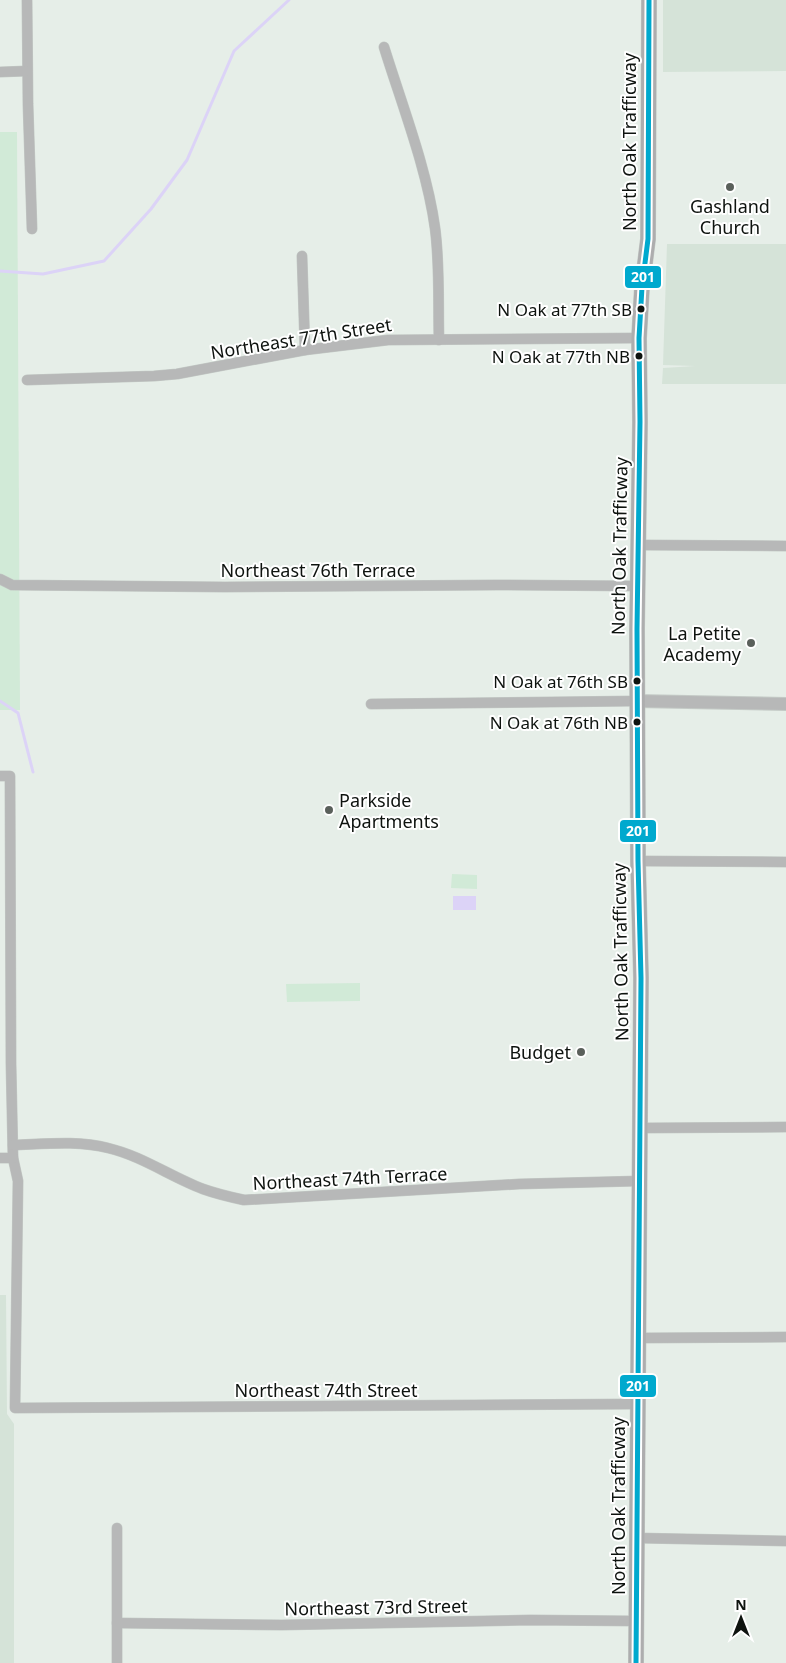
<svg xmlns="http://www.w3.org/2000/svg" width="786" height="1663" viewBox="0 0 786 1663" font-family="'Noto Sans',sans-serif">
	<rect width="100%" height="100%" fill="#e6eee8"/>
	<g fill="#d5e3d8">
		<path d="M663,0H786V71L663,72Z"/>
		<path d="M667,244H786V384H662L663,368L695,366L663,365Z"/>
		<path d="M0,1295H6L7,1414L14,1424V1663H0Z"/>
	</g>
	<g fill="#d1ead7">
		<path d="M0,132H17L20,710H0Z"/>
		<path d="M452,874L477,875V889L451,888Z"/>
		<path d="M360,983V1001L287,1002L286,984Z"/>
	</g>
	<rect fill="#dcd3f7" x="453" y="896" width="23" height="14"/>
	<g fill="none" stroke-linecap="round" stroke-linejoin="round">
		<g stroke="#dcd3f7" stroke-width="3">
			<path d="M0,271L43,274L104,261L151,209L187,160L234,51L289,0"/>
			<path d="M0,701L18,713L33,772"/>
		</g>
		<g stroke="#c4cac6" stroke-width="11">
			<g id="minor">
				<path d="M27,0L28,104L32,229"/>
				<path d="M384,47C402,105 427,169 435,228C440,265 438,303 439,340"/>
				<path d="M0,72L27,71"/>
				<path d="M302,256L305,350"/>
				<path d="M27,380L154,376L177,374L305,350L388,340L639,338"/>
				<path d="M638,545L786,546"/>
				<path d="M0,579L12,585L225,587L496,585L638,586"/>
				<path d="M371,704L637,701"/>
				<path d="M0,776H10L11,1064L13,1158L18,1181L15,1408L637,1404"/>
				<path d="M638,861L786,862"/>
				<path d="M640,1128L786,1127"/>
				<path d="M13,1145C44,1144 78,1140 108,1148C142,1156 171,1177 203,1189C217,1194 230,1197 244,1200L519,1184L639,1181"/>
				<path d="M0,1158H13"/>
				<path d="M639,1338L786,1337"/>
				<path d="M637,1538L786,1541"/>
				<path d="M117,1623L282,1625L530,1620L636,1621"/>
				<path d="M117,1663V1528"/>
			</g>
		</g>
		<g stroke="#c4cac6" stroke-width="14">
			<path id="tertiary" d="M637,701L786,704"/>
		</g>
		<g stroke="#c4cac6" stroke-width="16">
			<path id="secondary" d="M636,1663L641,978L638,861L637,629L640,422L639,338L642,287L648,239L649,0"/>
		</g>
		<use href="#minor" stroke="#b7b8b8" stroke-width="10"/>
		<use href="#tertiary" stroke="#b7b8b8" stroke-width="12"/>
		<use href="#secondary" stroke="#adadae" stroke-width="15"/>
		<g stroke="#fff" stroke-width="9">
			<path id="bus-1" d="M636,1663L641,978L638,861L637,629L640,422L639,338L642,287L648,239L649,0"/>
		</g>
		<use href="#bus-1" stroke="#00a9ce" stroke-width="5"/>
	</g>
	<g fill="#5a605b" stroke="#fff" stroke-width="2">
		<circle cx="730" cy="187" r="5"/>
		<circle cx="751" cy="643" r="5"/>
		<circle cx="329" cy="810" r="5"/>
		<circle cx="581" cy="1052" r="5"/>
	</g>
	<g fill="#0e130f" stroke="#fff" stroke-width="2">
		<circle cx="641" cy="309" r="4.5"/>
		<circle cx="639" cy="356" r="4.5"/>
		<circle cx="637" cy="681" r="4.5"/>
		<circle cx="637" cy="722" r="4.5"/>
	</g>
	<g text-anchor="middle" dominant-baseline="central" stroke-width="4" stroke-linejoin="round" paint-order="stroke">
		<g font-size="17" fill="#0e130f" stroke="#fff" text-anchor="end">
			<text x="632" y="309">N Oak at 77th SB</text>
			<text x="630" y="356">N Oak at 77th NB</text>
			<text x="628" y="681">N Oak at 76th SB</text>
			<text x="628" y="722">N Oak at 76th NB</text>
		</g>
		<g font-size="18" fill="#0e130f" stroke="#fff">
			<text transform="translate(629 142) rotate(-90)">North Oak Trafficway</text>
			<text transform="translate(301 338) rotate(-9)">Northeast 77th Street</text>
			<text transform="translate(619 546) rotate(-89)">North Oak Trafficway</text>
			<text x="318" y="570">Northeast 76th Terrace</text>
			<text transform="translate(620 952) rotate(-91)">North Oak Trafficway</text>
			<text transform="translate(350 1178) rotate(-3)">Northeast 74th Terrace</text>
			<text x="326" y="1390">Northeast 74th Street</text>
			<text transform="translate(618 1506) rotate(-90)">North Oak Trafficway</text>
			<text transform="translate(376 1607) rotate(-1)">Northeast 73rd Street</text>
		</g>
		<g font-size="18" fill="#0e130f" stroke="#fff" text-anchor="end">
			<text x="730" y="206" text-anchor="middle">Gashland<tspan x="730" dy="21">Church</tspan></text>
			<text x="741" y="633">La Petite<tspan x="741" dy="21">Academy</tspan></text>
			<text x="339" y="800" text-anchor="start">Parkside<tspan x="339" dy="21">Apartments</tspan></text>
			<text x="571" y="1052">Budget</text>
		</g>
	</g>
	<g stroke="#fff" stroke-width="2">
		<rect x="624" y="265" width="38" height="24" rx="5" fill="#00a9ce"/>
		<rect x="619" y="819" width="38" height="24" rx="5" fill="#00a9ce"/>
		<rect x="619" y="1374" width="38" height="24" rx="5" fill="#00a9ce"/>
	</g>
	<g font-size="14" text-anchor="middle" font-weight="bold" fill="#fff">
		<text x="643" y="282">201</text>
		<text x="638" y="836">201</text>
		<text x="638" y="1391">201</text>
	</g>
	<g transform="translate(741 1618)" stroke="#ffffff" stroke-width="4" paint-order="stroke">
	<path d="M0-4L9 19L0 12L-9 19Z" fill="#0e130f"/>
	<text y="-8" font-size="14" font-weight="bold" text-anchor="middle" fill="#0e130f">N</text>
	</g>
</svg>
